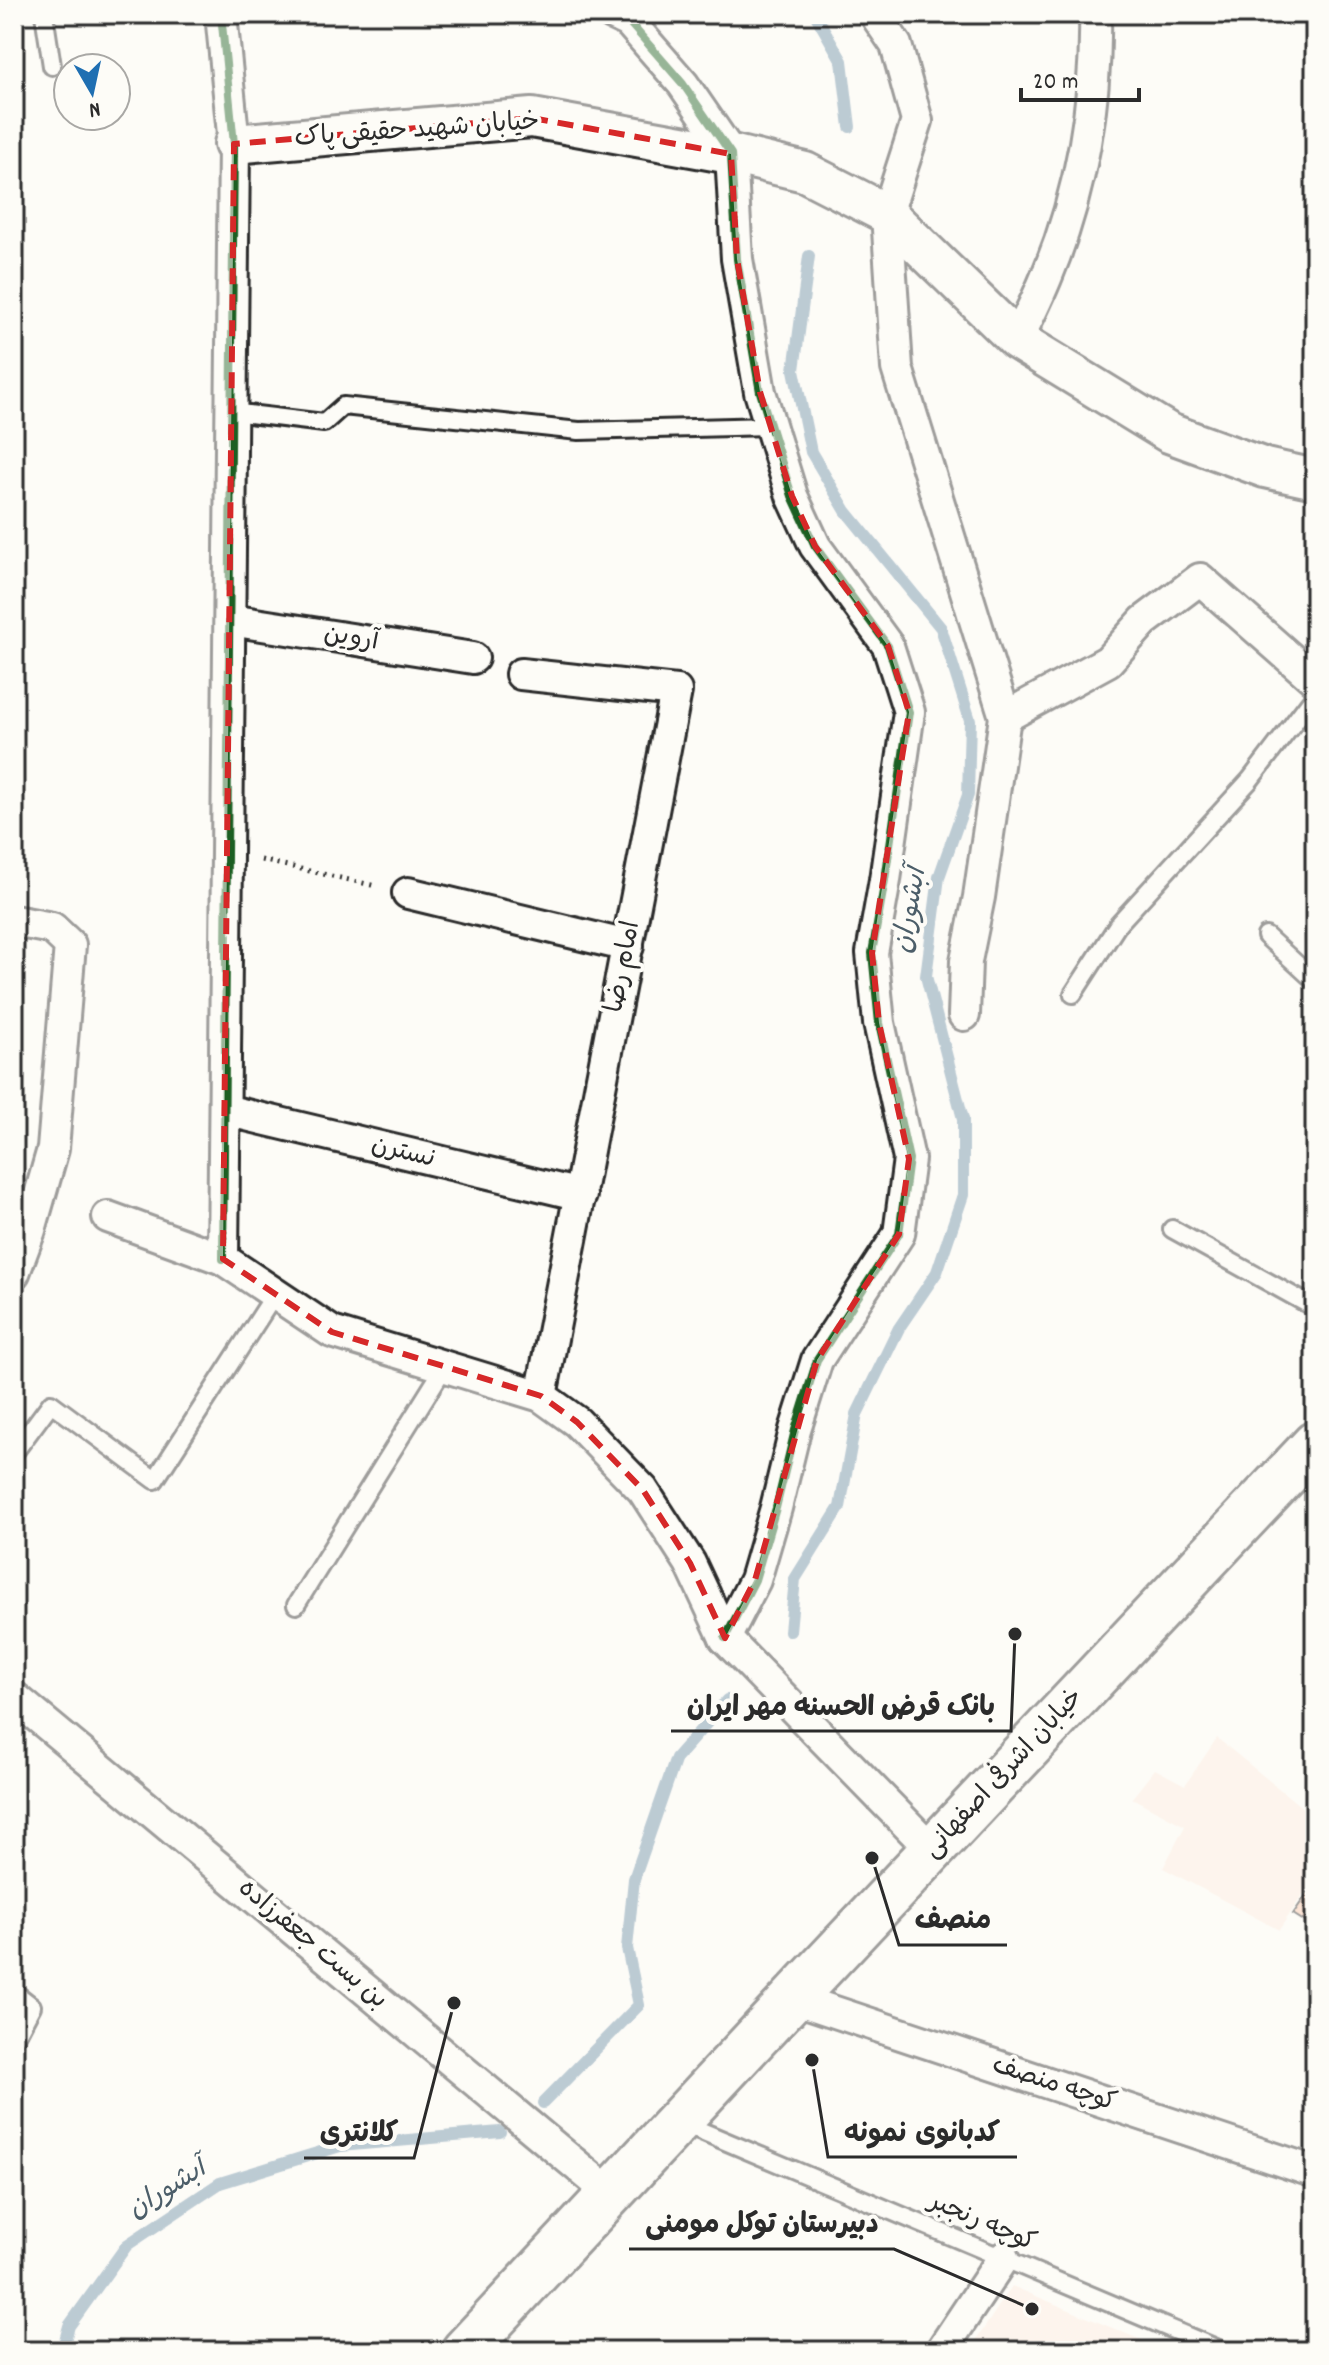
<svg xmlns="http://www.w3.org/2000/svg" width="1329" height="2365" viewBox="0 0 1329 2365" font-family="Dekko,'Playpen Sans Arabic',sans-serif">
	<rect width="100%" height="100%" fill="#fdfcf7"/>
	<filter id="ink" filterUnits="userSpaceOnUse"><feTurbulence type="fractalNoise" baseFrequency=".0125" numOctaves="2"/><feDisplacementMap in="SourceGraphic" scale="16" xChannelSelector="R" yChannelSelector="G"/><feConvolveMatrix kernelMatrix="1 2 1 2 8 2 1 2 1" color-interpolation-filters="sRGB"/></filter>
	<g filter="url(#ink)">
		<g fill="#fcecdf">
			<path d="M1217,1738L1315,1818V1877L1279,1930L1163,1868L1185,1826L1132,1798L1155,1769L1185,1785Z"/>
			<path d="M1012,2286L1122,2332L1168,2351H969Z"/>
		</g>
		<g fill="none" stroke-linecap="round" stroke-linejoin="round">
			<g stroke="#6e91a7" stroke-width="12">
				<path d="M815,14L842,61L850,127"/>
				<path d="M790,1631L795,1579L840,1507L857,1414L899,1328L937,1272L963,1195V1119L926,976L939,877L968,795L970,720L941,628L846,511L811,452L794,370L809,256"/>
				<path d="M543,2103L639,2005L627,1948L634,1879L676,1758L727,1700"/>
				<path d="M62,2351L69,2326L127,2245L220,2183L340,2146L500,2132"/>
			</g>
		</g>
		<path fill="#f8c5a8" stroke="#2b2b2b" stroke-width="2" d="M1315,1882V1928L1293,1914Z"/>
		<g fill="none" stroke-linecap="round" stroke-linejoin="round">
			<g stroke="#2b2b2b" stroke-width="22">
				<g id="service">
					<path d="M44,14L52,66"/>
					<path d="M232,412L324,423L343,406L579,431L770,426"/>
					<path d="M1266,936L1315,981"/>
					<path d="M1073,994L1119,923L1250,780L1315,695"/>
					<path d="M1172,1229L1315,1308"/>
					<path d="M14,1453L51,1403L155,1480L275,1294"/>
					<path d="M296,1605L445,1366"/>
					<path d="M14,1992L32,2006L14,2040"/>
					<path d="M680,2122L1223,2351"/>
				</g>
			</g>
			<g stroke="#2b2b2b" stroke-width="36">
				<g id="minor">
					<path d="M221,14L234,144L223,1259"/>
					<path d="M612,14L629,22L683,84L731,154L737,259L760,392L792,496L815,546L888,646L909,712L885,880L872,953L879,1023L909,1159L899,1234L817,1360L795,1430L776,1508L755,1580L725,1638"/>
					<path d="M875,14L896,45L917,121L887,214L897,368L1005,717L979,897L966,961L964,1015"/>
					<path d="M1017,340C1028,318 1039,296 1048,273C1081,193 1097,100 1095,14"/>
					<path d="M230,620L473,658"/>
					<path d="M521,674L676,691L541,1396"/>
					<path d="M1005,717L1108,661L1144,621L1200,579L1315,680"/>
					<path d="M408,893L628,946"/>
					<path d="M14,921L52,928L70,945L53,1149L30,1230L14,1273"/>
					<path d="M225,1110L581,1195"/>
					<path d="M108,1217L223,1259L332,1332L541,1396L577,1422L643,1490L690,1563L725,1638L932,1850"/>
					<path d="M14,1697L611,2194"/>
					<path d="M793,1998L1315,2172"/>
					<path d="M941,2351L1003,2258"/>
				</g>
			</g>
			<g stroke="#2b2b2b" stroke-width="44">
				<path id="tertiary" d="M234,144L532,118L731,154L805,172L887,214L1017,340L1169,433L1265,468L1315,479"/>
			</g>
			<g stroke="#2b2b2b" stroke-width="50">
				<path id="secondary" d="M464,2351L793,1998L1315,1444"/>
			</g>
			<path stroke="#2b2b2b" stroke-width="5" stroke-dasharray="2 6" stroke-linecap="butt" d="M261,860L376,886"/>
			<use href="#service" stroke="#fdfcf7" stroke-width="16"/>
			<use href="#minor" stroke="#fdfcf7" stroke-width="30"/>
			<use href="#tertiary" stroke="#fdfcf7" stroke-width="38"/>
			<use href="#secondary" stroke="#fdfcf7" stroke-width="44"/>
			<g stroke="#fdfcf7" stroke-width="13">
				<g id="cycleway">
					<path d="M221,14L234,144L223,1259"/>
					<path d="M612,14L629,22L683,84L731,154L737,259L760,392L792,496L815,546L888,646L909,712L885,880L872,953L879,1023L909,1159L899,1234L817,1360L795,1430L776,1508L755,1580L725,1638"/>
				</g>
			</g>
			<use href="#cycleway" stroke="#1b5e20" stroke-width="8"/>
		</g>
	</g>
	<path d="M0 0H1329V2365H0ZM532,118L731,154L737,259L760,392L792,496L815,546L888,646L909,712L872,953L879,1023L909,1159L899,1234L817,1360L755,1580L725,1638L690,1563L643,1490L577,1422L541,1396L332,1332L223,1259L234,144Z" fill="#fdfcf7" fill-opacity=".55" fill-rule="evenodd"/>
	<path fill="none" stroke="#d62828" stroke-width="6" stroke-dasharray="16 10" stroke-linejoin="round" d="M532,118L731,154L737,259L760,392L792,496L815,546L888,646L909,712L872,953L879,1023L909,1159L899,1234L817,1360L755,1580L725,1638L690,1563L643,1490L577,1422L541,1396L332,1332L223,1259L234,144Z"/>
	<g text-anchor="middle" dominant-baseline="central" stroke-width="8" stroke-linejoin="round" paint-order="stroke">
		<g font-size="26" fill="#2b2b2b" stroke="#fdfcf7">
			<text transform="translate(417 131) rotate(-4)">خیابان شهید حقیقی پاک</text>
			<text transform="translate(351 639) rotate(9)">آروین</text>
			<text transform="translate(624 967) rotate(-79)">امام رضا</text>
			<text transform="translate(403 1153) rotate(14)">نسترن</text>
			<text transform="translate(1004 1774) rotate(-47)">خیابان اشرفی اصفهانی</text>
			<text transform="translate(312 1945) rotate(40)">بن بست جعفرزاده</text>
			<text transform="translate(1054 2085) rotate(18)">کوچه منصف</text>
			<text transform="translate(982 2223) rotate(23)">کوچه رنجبر</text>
		</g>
		<g font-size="28" font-style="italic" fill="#4c5e69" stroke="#fdfcf7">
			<text transform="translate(912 911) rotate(-80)">آبشوران</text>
			<text transform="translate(168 2191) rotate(-32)">آبشوران</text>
		</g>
	</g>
	<path fill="none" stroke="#2b2b2b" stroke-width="3" d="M1015 1634L1011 1731H671M872 1858L899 1945H1007M812 2060L828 2157H1017M454 2003L414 2158H304M1032 2309L894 2249H629"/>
	<g fill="#2b2b2b" stroke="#fdfcf7" stroke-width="3">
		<circle cx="1015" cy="1634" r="8"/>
		<circle cx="872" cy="1858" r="8"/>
		<circle cx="812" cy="2060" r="8"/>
		<circle cx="454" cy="2003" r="8"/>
		<circle cx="1032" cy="2309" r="8"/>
	</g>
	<g font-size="28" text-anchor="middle" font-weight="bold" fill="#2b2b2b" stroke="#fdfcf7" stroke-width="8" stroke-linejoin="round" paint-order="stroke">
		<text x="841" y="1715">بانک قرض الحسنه مهر ایران</text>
		<text x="953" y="1928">منصف</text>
		<text x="922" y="2141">کدبانوی نمونه</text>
		<text x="359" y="2141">کلانتری</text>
		<text x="762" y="2232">دبیرستان توکل مومنی</text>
	</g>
	<rect width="1329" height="2365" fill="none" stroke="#fdfcf7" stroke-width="48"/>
	<rect x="24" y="24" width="1281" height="2317" fill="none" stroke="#2b2b2b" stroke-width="3" filter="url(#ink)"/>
	<g transform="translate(92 92) rotate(171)"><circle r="38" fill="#fdfcf7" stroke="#a9a8a5" stroke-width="2"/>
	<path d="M0-6L14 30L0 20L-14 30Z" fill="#1f6fb2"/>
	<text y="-12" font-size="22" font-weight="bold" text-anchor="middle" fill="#2b2b2b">N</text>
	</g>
	<path d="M1021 88v12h118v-12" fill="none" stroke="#2b2b2b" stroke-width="4"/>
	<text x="1033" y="88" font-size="24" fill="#2b2b2b" stroke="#fdfcf7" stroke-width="6" paint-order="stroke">20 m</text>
</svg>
